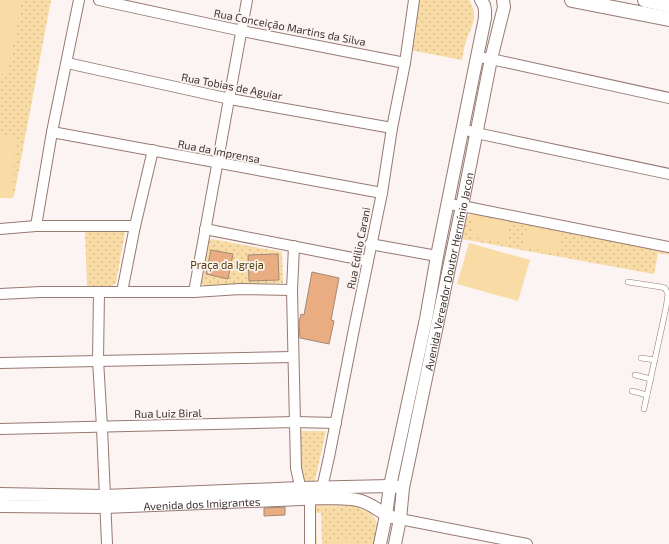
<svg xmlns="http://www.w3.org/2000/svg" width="669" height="544" viewBox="0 0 669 544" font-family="'Exo 2',sans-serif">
	<defs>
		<pattern id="park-dots" width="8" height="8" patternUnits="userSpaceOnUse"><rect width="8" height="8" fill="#f9dba5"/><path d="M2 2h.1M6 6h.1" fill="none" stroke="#d6bc8e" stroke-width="1.8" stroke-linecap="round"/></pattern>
	</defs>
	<rect width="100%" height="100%" fill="#fbf4f2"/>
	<g fill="url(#park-dots)">
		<path d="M0,0H51L14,196H0Z"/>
		<path d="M416,0H469C479,15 472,26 466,41C464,47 463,54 462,60L410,50Z"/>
		<path d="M475,214L669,252V255L658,253L654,274L462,239L466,217L469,215Z"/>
		<path d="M85,230H124L125,232L116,283L111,287L87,288Z"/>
		<path d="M212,239L282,252L283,283L207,286L202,284L200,280L208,240Z"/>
		<path d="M300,431H326L315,481H303Z"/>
		<path d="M353,506C374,512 378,523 374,544H322L321,513H316V507Z"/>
	</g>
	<g fill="#f9dba5">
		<path d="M0,0H22L7,75L0,74Z"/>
		<path d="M0,136L15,138L13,198H0Z"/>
		<path d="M474,216L510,223L506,243L470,236Z"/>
		<path d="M527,227L562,233L558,253L523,247Z"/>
		<path d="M469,243L530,260L518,301L457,284Z"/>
		<path d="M354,503C369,508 374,514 379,529L376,533C376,499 339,506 316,507L317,544H314V504Z"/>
		<path d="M354,538V544H332V539Z"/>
	</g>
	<g fill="#eaad81" stroke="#a28977">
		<path d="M211,250L233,254L228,279L206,274Z"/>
		<path d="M278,254L279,280L249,281L248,255Z"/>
		<path d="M312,272L339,278L331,320L334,321L329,344L300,338L299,323L301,314L304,315Z"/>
		<path d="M285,507V515L264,516V508Z"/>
	</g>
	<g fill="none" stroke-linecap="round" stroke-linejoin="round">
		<g stroke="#987973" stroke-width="6">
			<g id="service">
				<path d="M628,282L661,287L665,288L668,294L666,308L644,409"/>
				<path d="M641,358L655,360"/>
				<path d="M635,375L651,379"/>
				<path d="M632,391L647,395"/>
			</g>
		</g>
		<g stroke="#987973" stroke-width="12">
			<g id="minor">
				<path d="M99,0L242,31L405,63"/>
				<path d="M477,57L491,59L669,98"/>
				<path d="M67,63L230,99L392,128"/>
				<path d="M463,129L476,133L669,174"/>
				<path d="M52,132L382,193"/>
				<path d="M448,204L462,206L669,247"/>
				<path d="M36,226L52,132L79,0"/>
				<path d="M0,229L36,226H135"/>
				<path d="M205,229L368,261"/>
				<path d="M370,244L437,256"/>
				<path d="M294,246L292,290L296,468L302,495"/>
				<path d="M99,292L98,360L102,427L107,544"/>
				<path d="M122,292L135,226L153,150"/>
				<path d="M194,292L247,0"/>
				<path d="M0,294L41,292H194L240,289L292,290"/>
				<path d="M0,363L293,357"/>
				<path d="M0,429L295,422L336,423"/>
				<path d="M318,494L322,488L329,457L354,329L382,193L392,128L405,63L414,0"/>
				<path d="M400,519L527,544"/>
				<path d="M310,544V499"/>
			</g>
		</g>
		<g stroke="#987973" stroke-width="14">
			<g id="tertiary">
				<path d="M0,494L105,496L300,488L390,486L398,487"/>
				<path id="s1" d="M0,506L105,507L325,498C335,498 352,498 361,501C372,504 381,513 392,517"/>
				<path d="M380,544L386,515L390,486L426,319L437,256L477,57L485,18V10L484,5L481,0"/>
				<path id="s2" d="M395,544L400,519L403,488L462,206L491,59L504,7L503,0"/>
			</g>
		</g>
		<g stroke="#987973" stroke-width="16">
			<g id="secondary">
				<path d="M572,0L669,19"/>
				<path d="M645,0L669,5"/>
			</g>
		</g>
		<use href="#service" stroke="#fff" stroke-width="5"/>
		<use href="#minor" stroke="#fff" stroke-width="10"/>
		<use href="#tertiary" stroke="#fff" stroke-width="12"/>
		<use href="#secondary" stroke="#fff" stroke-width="14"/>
	</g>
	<g text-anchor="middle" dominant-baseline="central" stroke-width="3.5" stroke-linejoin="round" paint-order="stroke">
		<g font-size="11" fill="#3e312e" stroke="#fbf4f2">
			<text transform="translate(290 27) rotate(11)">Rua Conceição Martins da Silva</text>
			<text transform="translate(232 86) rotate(11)">Rua Tobias de Aguiar</text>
			<text transform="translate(219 151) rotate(11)">Rua da Imprensa</text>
			<text transform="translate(358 248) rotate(-79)">Rua Edilio Carani</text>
			<text stroke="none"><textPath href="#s2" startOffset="278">Avenida Vereador Doutor Hermínio Jacon</textPath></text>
			<text transform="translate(168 413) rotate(-1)">Rua Luiz Biral</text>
			<text stroke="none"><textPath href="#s1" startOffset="202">Avenida dos Imigrantes</textPath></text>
		</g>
		<g font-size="11" fill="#59410c" stroke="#fbf4f2">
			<text x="227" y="264">Praça da Igreja</text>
		</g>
	</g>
</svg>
